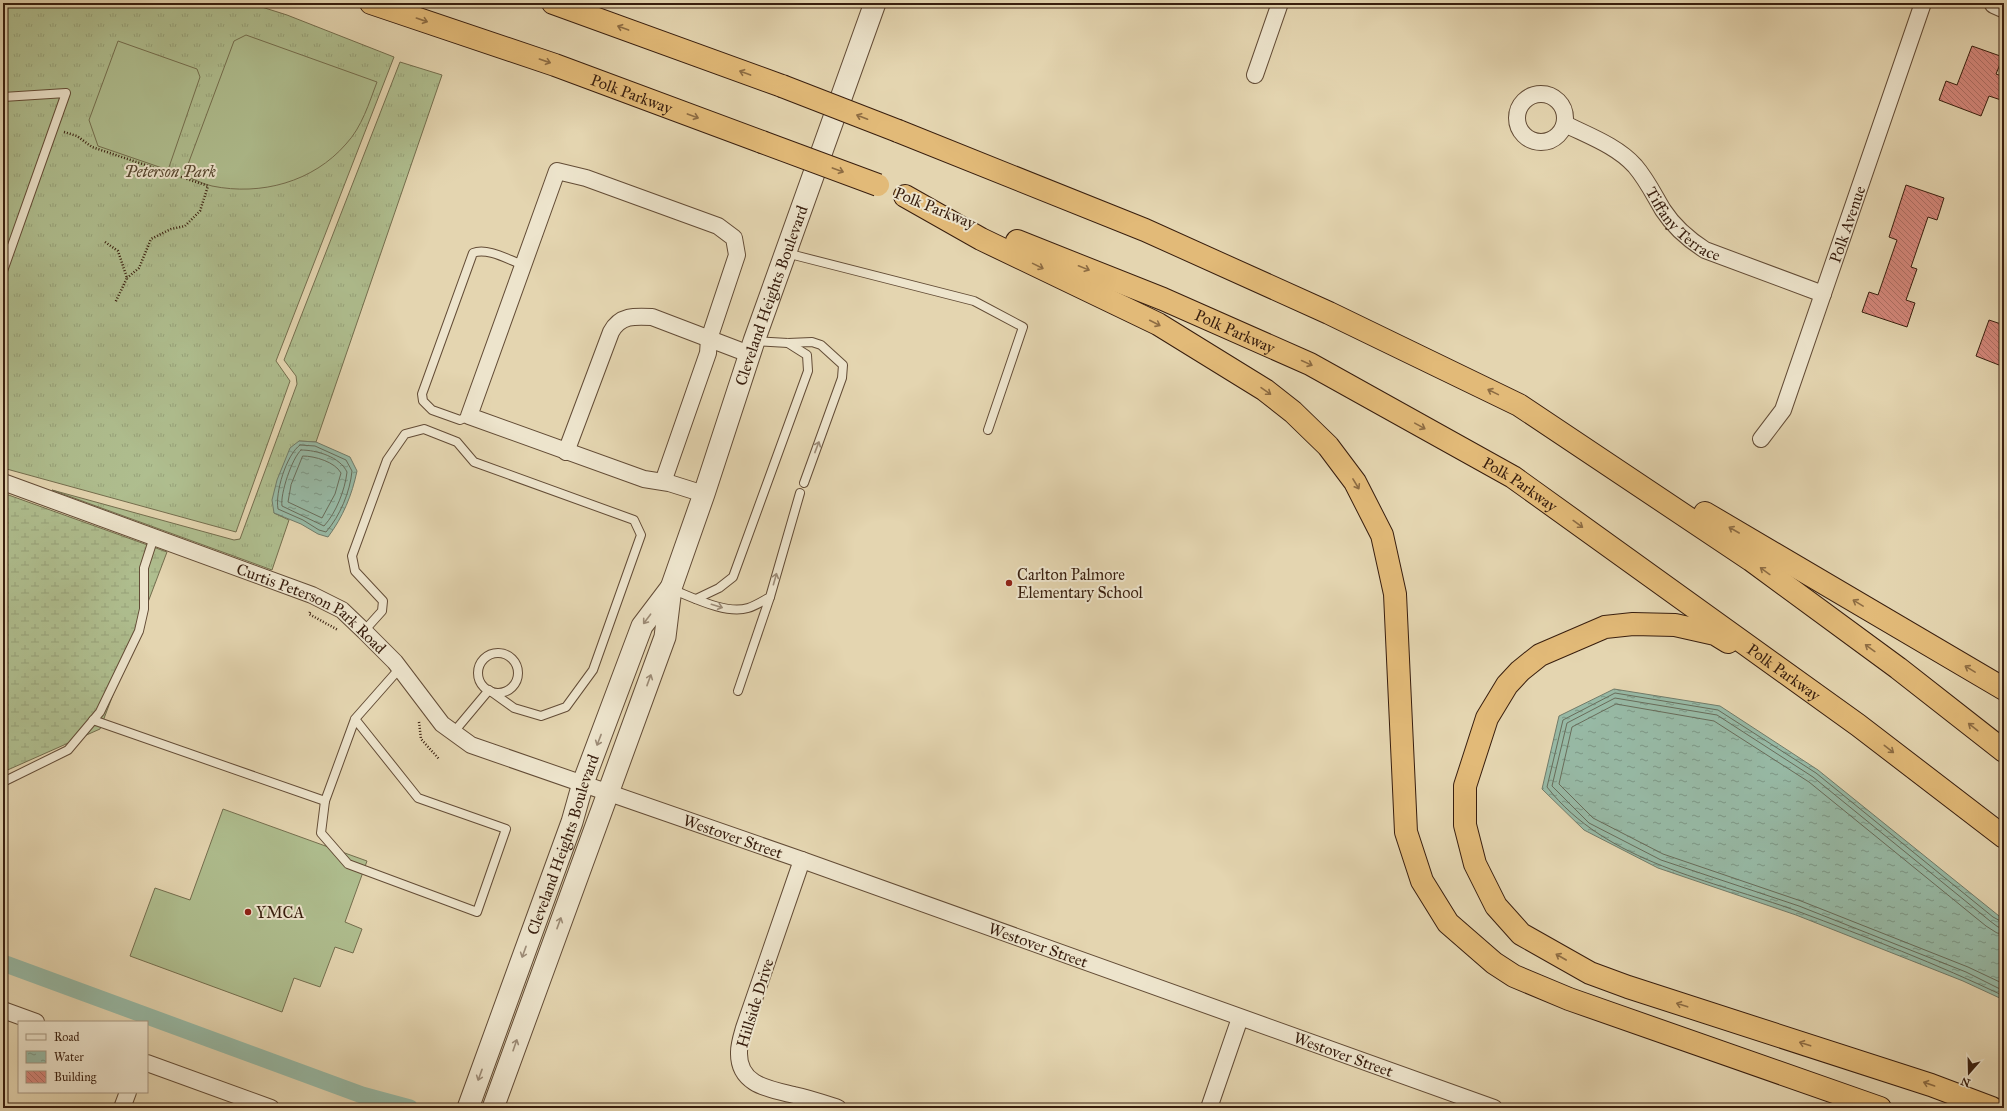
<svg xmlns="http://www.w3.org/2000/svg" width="2007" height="1111" viewBox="0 0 2007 1111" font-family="'IM FELL Great Primer',serif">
	<defs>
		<pattern id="grass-tufts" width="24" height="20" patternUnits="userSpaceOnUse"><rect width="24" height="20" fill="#afbe8f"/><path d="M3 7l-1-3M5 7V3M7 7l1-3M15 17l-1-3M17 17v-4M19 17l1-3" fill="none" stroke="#97a37a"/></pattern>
		<pattern id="wetland-marsh" width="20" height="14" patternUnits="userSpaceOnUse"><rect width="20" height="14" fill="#afbe8f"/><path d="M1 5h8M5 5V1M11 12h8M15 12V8" fill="none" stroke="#97a37a"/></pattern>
		<pattern id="water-ripples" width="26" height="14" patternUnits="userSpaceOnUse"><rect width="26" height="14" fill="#97b9a5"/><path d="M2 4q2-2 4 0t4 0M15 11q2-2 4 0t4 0" fill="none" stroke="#7c9685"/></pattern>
		<pattern id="building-back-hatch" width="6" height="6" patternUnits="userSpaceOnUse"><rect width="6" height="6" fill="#d6887d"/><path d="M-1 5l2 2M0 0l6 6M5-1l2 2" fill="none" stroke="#af6f65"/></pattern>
	</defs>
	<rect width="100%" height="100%" fill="#e4d5b0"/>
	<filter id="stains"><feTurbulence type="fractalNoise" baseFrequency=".005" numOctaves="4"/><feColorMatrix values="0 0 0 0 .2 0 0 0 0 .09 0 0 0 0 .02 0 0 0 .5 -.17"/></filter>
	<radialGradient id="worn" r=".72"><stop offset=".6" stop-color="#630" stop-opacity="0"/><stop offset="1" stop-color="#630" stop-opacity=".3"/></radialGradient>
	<g fill="url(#grass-tufts)" stroke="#746e4e">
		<path d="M3,3H249L287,15L394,57L276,361L290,381L236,532L3,468Z"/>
		<path d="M400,62L442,75L316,442L299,441L274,513L289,520L272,570L52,490L234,540L240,539L297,384L296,376L284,360Z"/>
	</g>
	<path fill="url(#wetland-marsh)" stroke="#746e4e" d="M3,493L167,552L100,729L3,772Z"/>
	<g fill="#afbe8f" stroke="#746e4e">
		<path d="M246,35L377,82C369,103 362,127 346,144C313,182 261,196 212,186C203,184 193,179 184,175L234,41Z"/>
		<path d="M118,41L197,69L200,77L168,170L98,146L89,120Z"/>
		<path d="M223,809L367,861L345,922L362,929L353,953L335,947L320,987L294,978L282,1012L130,956L155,888L190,900Z"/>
	</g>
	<g fill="url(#water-ripples)" stroke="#717b69">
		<path d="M299,441L316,442L350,457L357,471C352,495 343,517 328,537L318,534L301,524L274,513L272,500L277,480L290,448Z"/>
		<path d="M1614,689L1720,706L1818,770L2004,920V1000L1963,981L1796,915L1658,868L1584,830L1542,789L1559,716Z"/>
	</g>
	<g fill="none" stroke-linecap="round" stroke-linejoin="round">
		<g stroke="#686c5a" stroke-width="1">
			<path d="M300,445L315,446L346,460L352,471C350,492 340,516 326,532L319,530L303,520L278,509C275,493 286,455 300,445Z"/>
			<path d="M301,450C317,450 340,457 347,472C345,490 336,513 324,526L282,506C280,494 292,458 301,450Z"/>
			<path d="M303,456C315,456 335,462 341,473L335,494L322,518L288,502L291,485Z"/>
			<path d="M2004,923L1993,917L1816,773L1718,710L1615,693L1563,720L1547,787C1606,863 1712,880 1797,911C1867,937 1937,964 2004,996"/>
			<path d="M2004,928L1998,927L1990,921L1813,777L1717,715L1615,698L1567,723L1552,786L1589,823L1661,860L1799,906L1966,972L2004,991"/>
			<path d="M2004,934L1997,933L1986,926L1809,782L1714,721L1616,704L1572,727L1559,784L1593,818L1663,854L1801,901L1968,967L2004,984"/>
		</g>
		<path stroke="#97b9a5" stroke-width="17" d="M3,963L362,1095L410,1108"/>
	</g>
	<g fill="url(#building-back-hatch)" stroke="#381e0e">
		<path d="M1972,46L2003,57L1996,74L2004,77V101L1989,96L1981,116L1939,100L1946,81L1957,85Z"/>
		<path d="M1906,185L1944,198L1937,220L1928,217L1911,267L1917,269L1906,300L1915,303L1907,327L1862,312L1869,292L1878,295L1897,240L1889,237Z"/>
		<path d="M1989,320L2004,325V367L1976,356Z"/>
	</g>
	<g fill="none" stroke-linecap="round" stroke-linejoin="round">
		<g stroke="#634c36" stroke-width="10">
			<g id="service">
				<path d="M3,97L66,93L3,271"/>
				<path d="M786,253L974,301L1023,327L988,430"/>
				<path d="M755,341L788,343L812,342L821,345L843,365L842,378L804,483"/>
				<path d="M469,416L460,420L432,410L423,401L422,394L473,253C487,247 509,260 523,265"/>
				<path d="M671,589C692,597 726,615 748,608C755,606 763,601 770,597L800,493"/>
				<path d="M696,599L719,588L733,577L808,371L807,355L788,343"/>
				<path d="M364,631L382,611L383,601L355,571L352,556L387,460L405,434L424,429L457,442L474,462L634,520L641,535L593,670L566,707L541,716L514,708L489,690L453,733"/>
				<circle cx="498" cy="673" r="20"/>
				<path d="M738,691L770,597"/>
				<path d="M355,719L418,798L506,829L477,912L348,864L321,833L325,801L355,719L400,668"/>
				<path d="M93,720L325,801"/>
				<path d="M3,782L68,750L100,712L139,631L144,609V568L154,537"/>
			</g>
		</g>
		<g stroke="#634c36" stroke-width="18">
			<g id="minor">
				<path d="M1255,75L1280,3"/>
				<circle cx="1541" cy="118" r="24"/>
				<path id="s1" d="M1565,124C1589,136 1617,146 1635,166C1647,180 1654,195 1663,210C1674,227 1688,239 1705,250L1823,294"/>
				<path id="s2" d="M1761,439L1783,410L1923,3"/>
				<path d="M566,452L611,332C620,315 635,316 652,317L749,354"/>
				<path id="s3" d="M3,482L312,595L342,610L364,631L395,662L442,724L471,745L802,860L1494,1108"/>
				<path d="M663,482L708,353L709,339L737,255L734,238L718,226L586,178L557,171L469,416L644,479L669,483L704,494"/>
				<path d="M802,860L744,1028C742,1035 739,1044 739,1052C738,1085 769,1089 794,1095C809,1098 823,1103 838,1108"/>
				<path d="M3,1010L36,1022"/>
				<path d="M147,1063L271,1108"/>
				<path d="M122,1108L128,1092"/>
				<path d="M1209,1108L1240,1018"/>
			</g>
		</g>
		<g stroke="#634c36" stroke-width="23">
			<g id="tertiary">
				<path d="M1995,3L2004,7"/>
				<path id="s4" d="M468,1108L572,822L583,783L642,626L670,589"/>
				<path id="s5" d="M493,1108L665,637L671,588L704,494L754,341L875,3"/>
			</g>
		</g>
		<g stroke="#381e0e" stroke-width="24">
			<g id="motorway">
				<path id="s6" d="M371,3L555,65L762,142"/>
				<path d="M553,3L782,86"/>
				<path d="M898,131L1145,230L1329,313L1519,405L1751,560L1898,668L2004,751"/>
				<path d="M905,196L981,239L1158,324L1265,390L1293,412L1328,446L1355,482L1382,535L1395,594L1406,832L1422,881L1448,923L1494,963L1514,976L1569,999L1880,1108"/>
				<path id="s7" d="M1017,241L1163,299L1310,364L1513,477L1858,725L2004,837"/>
				<path d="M1705,513L2004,689"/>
				<path d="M1728,642L1715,634L1675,625L1633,624L1605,627L1540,655L1520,671L1507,685L1487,718L1465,786V825L1475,864L1496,906L1521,934L1590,973L1628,987L1931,1085L1992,1108"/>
			</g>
		</g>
		<g stroke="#381e0e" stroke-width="2.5" stroke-dasharray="1 2" stroke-linecap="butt">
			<path d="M64,132L77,136L92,147L208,186L200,211L185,226L171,229L151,239L139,268L127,278"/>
			<path d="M105,242L118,251L127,278L115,303"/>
			<path d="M310,612L309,614L338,630"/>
			<path d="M419,722L421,739L439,759"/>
		</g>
		<use href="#service" stroke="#ede4cc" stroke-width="8"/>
		<use href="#minor" stroke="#ede4cc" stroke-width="16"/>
		<use href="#tertiary" stroke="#ede4cc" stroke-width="21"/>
		<use href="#motorway" stroke="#e2ba78" stroke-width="22"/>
		<g stroke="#381e0e" stroke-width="24" stroke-linecap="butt">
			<g id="motorway-bridge">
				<path d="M782,86L898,131"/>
				<path d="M762,142L878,185"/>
			</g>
		</g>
		<use href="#motorway-bridge" stroke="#e2ba78" stroke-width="22"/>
	</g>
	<defs><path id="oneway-shaft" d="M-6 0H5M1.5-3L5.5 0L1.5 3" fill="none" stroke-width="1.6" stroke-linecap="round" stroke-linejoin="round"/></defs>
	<g stroke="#8d6c43">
		<use href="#oneway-shaft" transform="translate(422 20) rotate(19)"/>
		<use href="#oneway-shaft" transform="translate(623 28) rotate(-160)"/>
		<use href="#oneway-shaft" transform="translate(545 61) rotate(19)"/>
		<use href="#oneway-shaft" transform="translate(745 73) rotate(-160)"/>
		<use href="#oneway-shaft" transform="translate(693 116) rotate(20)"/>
		<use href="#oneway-shaft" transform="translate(862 117) rotate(-159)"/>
		<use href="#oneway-shaft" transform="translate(838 170) rotate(20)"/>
		<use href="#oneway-shaft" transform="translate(1038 266) rotate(26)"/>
		<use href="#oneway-shaft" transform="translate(1084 268) rotate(22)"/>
		<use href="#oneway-shaft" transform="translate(1155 323) rotate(27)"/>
		<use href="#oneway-shaft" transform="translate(1307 363) rotate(25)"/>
		<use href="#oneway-shaft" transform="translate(1266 391) rotate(35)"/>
		<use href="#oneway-shaft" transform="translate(1493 392) rotate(-154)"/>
		<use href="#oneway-shaft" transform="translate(1420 426) rotate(29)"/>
		<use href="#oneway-shaft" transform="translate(1356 484) rotate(59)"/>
		<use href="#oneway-shaft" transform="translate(1578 524) rotate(36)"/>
		<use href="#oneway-shaft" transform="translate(1734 530) rotate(-150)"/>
		<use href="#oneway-shaft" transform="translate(1765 571) rotate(-144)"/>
		<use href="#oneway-shaft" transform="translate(1858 603) rotate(-149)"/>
		<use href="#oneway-shaft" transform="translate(1870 648) rotate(-144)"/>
		<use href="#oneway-shaft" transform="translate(1970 669) rotate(-149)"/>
		<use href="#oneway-shaft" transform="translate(1973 727) rotate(-142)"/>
		<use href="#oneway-shaft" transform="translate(1889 749) rotate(38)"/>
		<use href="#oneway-shaft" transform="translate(1561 957) rotate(-150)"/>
		<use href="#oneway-shaft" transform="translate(1682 1005) rotate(-162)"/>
		<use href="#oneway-shaft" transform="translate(1805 1044) rotate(-162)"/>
		<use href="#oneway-shaft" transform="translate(1929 1084) rotate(-161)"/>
	</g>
	<g stroke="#9c8b76">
		<use href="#oneway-shaft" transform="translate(817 447) rotate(-69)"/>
		<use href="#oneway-shaft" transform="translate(775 579) rotate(-74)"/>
		<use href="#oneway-shaft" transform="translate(717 606) rotate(17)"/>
		<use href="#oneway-shaft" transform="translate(647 619) rotate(127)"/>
		<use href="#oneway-shaft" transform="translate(649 680) rotate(-70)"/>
		<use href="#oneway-shaft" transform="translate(599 740) rotate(111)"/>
		<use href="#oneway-shaft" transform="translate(559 923) rotate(-70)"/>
		<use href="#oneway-shaft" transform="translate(524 952) rotate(110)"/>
		<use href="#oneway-shaft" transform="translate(515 1045) rotate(-71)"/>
		<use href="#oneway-shaft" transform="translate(480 1075) rotate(110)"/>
	</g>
	<g fill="#8f2418" stroke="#ede4cc" stroke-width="1.5">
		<circle cx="1009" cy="583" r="4"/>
		<circle cx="248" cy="912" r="4"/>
	</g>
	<g text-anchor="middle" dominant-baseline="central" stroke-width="4" stroke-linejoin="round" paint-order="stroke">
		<g font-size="16" fill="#381e0e" stroke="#ede4cc">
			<text stroke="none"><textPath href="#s6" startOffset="276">Polk Parkway</textPath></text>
			<text transform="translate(935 208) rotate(22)">Polk Parkway</text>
			<text stroke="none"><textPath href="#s1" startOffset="159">Tiffany Terrace</textPath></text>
			<text stroke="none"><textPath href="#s2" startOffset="233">Polk Avenue</textPath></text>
			<text stroke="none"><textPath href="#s5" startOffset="860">Cleveland Heights Boulevard</textPath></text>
			<text stroke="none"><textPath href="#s7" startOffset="236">Polk Parkway</textPath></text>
			<text stroke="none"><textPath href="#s7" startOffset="560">Polk Parkway</textPath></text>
			<text stroke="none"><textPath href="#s3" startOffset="335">Curtis Peterson Park Road</textPath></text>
			<text stroke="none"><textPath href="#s7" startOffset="884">Polk Parkway</textPath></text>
			<text stroke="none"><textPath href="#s3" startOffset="828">Westover Street</textPath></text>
			<text stroke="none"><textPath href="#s4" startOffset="280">Cleveland Heights Boulevard</textPath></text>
			<text stroke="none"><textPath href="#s3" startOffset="1152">Westover Street</textPath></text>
			<text transform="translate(755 1003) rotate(-73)">Hillside Drive</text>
			<text stroke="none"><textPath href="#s3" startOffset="1476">Westover Street</textPath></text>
		</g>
		<g font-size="16" font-style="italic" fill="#56462e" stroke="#ede4cc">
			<text x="170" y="171">Peterson Park</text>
		</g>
		<g font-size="16" fill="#381e0e" stroke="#ede4cc" text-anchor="start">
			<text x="1017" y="574">Carlton Palmore<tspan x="1017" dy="18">Elementary School</tspan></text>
			<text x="256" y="912">YMCA</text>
		</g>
	</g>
	<rect width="2007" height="1111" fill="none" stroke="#e4d5b0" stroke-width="16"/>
	<rect x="4" y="4" width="1999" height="1103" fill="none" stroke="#381e0e" stroke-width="2"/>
	<rect x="8" y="8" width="1991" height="1095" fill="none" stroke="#381e0e"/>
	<rect x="18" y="1021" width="130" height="72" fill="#ede4cc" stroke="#a59580"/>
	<rect x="26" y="1034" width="20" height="6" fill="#ede4cc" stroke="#a59580"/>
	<text x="54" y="1041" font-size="12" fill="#381e0e">Road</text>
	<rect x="26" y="1051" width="20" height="12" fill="url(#water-ripples)" stroke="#a59580"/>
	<text x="54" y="1061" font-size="12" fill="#381e0e">Water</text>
	<rect x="26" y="1071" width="20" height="12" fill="url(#building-back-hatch)" stroke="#a59580"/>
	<text x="54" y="1081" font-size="12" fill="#381e0e">Building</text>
	<g transform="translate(1969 1073) rotate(200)" stroke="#ede4cc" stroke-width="3" paint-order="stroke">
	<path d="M0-3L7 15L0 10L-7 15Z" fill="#381e0e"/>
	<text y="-6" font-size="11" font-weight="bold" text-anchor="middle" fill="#381e0e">N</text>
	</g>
	<rect width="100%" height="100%" filter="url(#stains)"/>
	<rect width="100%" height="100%" fill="url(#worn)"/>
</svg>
